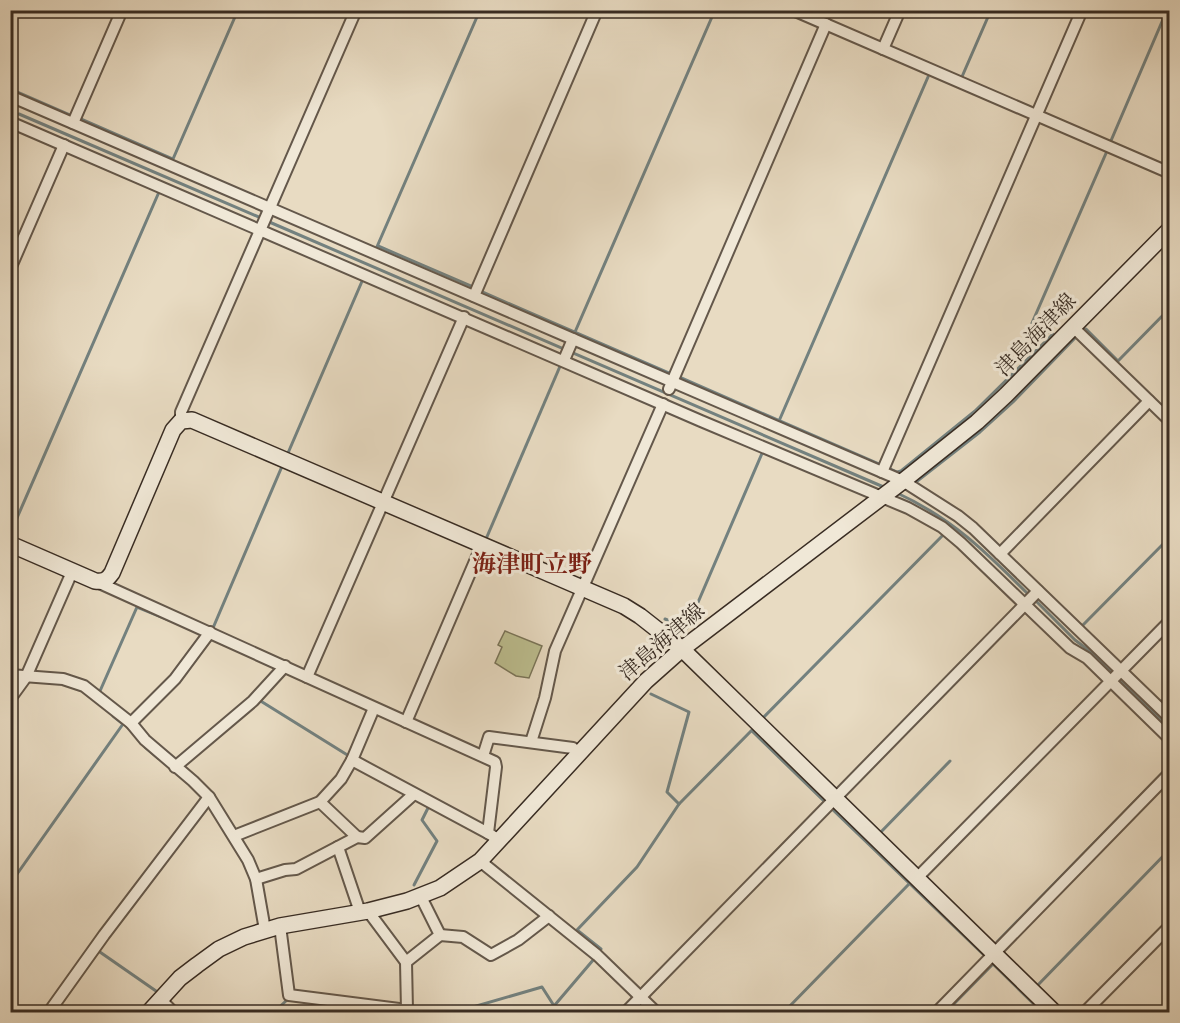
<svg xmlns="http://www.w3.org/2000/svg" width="1180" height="1023" viewBox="0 0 1180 1023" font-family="'IM FELL Double Pica','Noto Serif JP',serif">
	<rect width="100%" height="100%" fill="#e8dbc2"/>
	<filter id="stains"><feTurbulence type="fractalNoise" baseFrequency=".00333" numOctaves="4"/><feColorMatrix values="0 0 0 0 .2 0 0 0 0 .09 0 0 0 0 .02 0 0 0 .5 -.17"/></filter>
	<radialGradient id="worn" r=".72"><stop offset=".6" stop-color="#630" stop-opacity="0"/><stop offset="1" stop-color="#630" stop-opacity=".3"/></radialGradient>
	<path fill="#bcbe8f" stroke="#7a7559" stroke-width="1.5" d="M505,631L542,646L529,678L516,676L495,663L502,647L498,645Z"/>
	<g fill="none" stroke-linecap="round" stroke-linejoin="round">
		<g stroke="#73817f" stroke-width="3">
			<path d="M961,79L991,10"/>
			<path d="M10,89L72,116"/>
			<path d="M19,114L261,218"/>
			<path d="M79,118L173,159L238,10"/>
			<path d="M1110,143L1167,10"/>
			<path d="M267,221L886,488"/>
			<path d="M378,246L473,287"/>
			<path d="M376,249L480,10"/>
			<path d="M480,291L671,374"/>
			<path d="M1083,329H1086L1118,361L1170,308"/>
			<path d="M575,332L715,10"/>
			<path d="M679,377L881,465"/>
			<path d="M779,421L928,77"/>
			<path d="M288,453L363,279"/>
			<path d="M888,468L897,472L901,471L975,411L1053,334L1032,323L1107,151"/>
			<path d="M916,482L980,432L1013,402L1075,338"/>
			<path d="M895,492C952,518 986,552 1029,595"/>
			<path d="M10,534L159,192"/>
			<path d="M486,539L561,364"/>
			<path d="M1034,599L1075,640L1091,652L1170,728"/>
			<path d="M665,619L687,628L763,451"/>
			<path d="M1081,627L1170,537"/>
			<path d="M213,628L283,464"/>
			<path d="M100,691L137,607L169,620"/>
			<path d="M651,694L689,712L667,792L679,804"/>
			<path d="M259,700L349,756"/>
			<path d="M1161,702L1170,693"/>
			<path d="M762,719L945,533"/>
			<path d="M752,731L826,803"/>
			<path d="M145,747L158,758"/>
			<path d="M831,808L986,957"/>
			<path d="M879,834L950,761"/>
			<path d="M10,884L123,724L113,716"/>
			<path d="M414,885L437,841L422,820L429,806"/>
			<path d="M997,942L1170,765"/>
			<path d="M97,950L156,991"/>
			<path d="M599,952L601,949L577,930L637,867L679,804L754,728"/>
			<path d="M1035,986L1036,987L1170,849"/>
			<path d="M554,1006L594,959"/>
			<path d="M466,1009L542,987L558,1012"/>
			<path d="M160,1012L163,1009"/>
			<path d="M274,1012L287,1000H289"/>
			<path d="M784,1012L909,884"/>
			<path d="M946,1012L993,964L1042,1012"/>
			<path d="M1156,1012L1170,999"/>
		</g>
		<g stroke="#64584b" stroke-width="14">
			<g id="street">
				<path d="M793,10L1170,173"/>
				<path d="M883,49L900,10"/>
				<path d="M10,96L573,339"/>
				<path d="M10,122L701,421L908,508L942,527L961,543L1070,648L1087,658L1170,739"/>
				<path d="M73,123L122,10"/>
				<path d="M10,269L64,145"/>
				<path d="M474,296L597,10"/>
				<path d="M1073,327L1170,421"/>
				<path d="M564,360L573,339L903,481L958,516L973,528L1170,718"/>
				<path d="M669,389L826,24"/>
				<path d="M181,421V412L356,10"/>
				<path d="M882,472L1082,10"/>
				<path d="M1000,554L1149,401"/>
				<path d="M95,581L495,762L496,767L488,833L499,840"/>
				<path d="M10,675L63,679L84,686L131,723L145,740L193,781L209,797L248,860L256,879L265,930"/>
				<path d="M307,677L464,317"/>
				<path d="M10,699L26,677L72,572"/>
				<path d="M374,708L352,760L488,833"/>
				<path d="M406,722L482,545"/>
				<path d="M131,723L175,679L210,632"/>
				<path d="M531,742L545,698L555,651L663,404"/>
				<path d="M483,756L489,737L573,748L578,753"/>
				<path d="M175,767L253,701L285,666"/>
				<path d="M320,802L357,837"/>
				<path d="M234,836L320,802L341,779L352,760"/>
				<path d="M338,847L360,912"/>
				<path d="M480,861L597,955L656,1012"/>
				<path d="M917,878L1170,621"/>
				<path d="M256,879L285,870L296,869L357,837L365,838L414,794"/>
				<path d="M368,911L406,962L407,1010"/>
				<path d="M280,926L289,995L407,1010V1012"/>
				<path d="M440,935L463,937L491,955L518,940L549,916"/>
				<path d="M406,962L440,935L421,897"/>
				<path d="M160,999L173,1012"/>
				<path d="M49,1012L104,935L209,797"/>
				<path d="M626,1012L1038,591"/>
				<path d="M937,1012L1170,773"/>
				<path d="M1085,1012L1170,926"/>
			</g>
		</g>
		<g stroke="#382c23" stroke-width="18">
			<g id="secondary">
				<path d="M10,544L95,581C104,582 107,580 112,573L173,430L181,421L192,420L624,606L640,616L682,649L1054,1012"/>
				<path d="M149,1012L180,978L197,965L219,949L244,937L280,926L368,911L407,901L440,888L480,861L646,681L682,649L903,481L977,422L1006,395L1170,229"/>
			</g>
		</g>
		<use href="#street" stroke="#f0e8d7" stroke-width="10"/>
		<use href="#secondary" stroke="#f0e8d7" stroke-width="15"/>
	</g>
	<g text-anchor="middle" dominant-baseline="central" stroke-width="6" stroke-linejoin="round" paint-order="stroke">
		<g font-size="21" fill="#382c23" stroke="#f0e8d7">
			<text transform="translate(1036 335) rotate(-46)">津島海津線</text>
			<text transform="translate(662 642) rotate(-41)">津島海津線</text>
		</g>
		<g font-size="24" font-weight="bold" fill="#7a1f14" stroke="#f0e8d7">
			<text x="532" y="564">海津町立野</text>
		</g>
	</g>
	<rect width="1180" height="1023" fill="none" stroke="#e8dbc2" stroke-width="36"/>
	<rect x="12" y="12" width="1156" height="999" fill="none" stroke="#382c23" stroke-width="3"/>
	<rect x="18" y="18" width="1144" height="987" fill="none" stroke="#382c23" stroke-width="1.5"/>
	<rect width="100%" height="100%" filter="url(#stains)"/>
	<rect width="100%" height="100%" fill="url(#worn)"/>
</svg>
